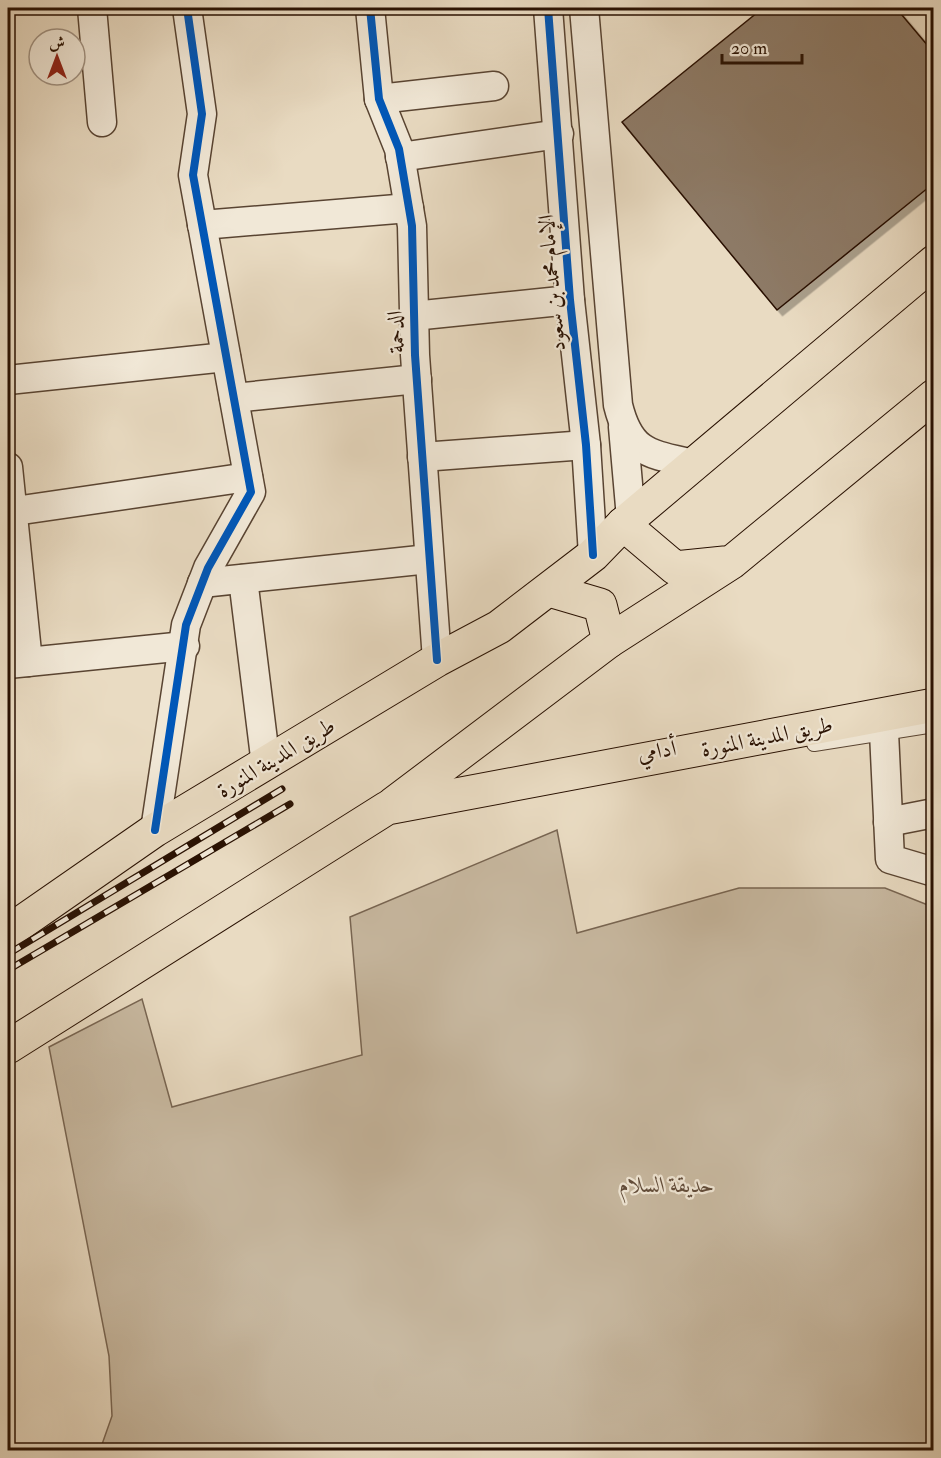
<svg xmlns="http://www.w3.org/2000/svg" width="941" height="1458" viewBox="0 0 941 1458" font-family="'IM FELL Double Pica',Amiri,serif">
	<defs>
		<filter id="shadow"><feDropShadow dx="5.5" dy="5.5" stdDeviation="0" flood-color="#0004"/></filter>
	</defs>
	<rect width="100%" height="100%" fill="#e9dbc2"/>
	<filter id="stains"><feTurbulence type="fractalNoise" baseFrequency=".00333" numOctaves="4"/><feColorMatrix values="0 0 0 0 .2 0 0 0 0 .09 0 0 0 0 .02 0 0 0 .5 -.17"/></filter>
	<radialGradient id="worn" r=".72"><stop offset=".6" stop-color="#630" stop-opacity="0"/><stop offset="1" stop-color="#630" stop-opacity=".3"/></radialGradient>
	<path fill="#c8b9a1" stroke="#786552" stroke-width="1.5" d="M557,830L577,933L739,888H885L933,907V1450H100L112,1416L109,1356L49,1047L142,999L172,1107L362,1055L350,917Z"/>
	<path fill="#8d7a66" stroke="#291102" stroke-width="1.5" filter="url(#shadow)" d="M763,8H896L934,53V183L777,310L622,122Z"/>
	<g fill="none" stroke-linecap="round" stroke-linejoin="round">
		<g stroke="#594432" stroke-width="16">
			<path id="lane" d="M814,744L934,725"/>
		</g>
		<g stroke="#594432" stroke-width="31">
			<g id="street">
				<path d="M92,8L102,122"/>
				<path d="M370,8L379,99L399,149L412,226L415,355L437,660"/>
				<path d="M548,8L570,300L586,445L593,555"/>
				<path d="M584,8L618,405C630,454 650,454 694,464"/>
				<path d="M379,99L494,86"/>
				<path d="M400,157L559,134"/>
				<path d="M202,225L409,208"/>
				<path d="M413,316L570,300"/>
				<path d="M8,380L226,357"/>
				<path d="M234,398L417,379"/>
				<path d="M623,427L631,518"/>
				<path d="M422,457L586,445"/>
				<path d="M8,467L28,662"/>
				<path d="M8,512L248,477"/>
				<path d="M243,579L266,765"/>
				<path d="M202,583L429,559"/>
				<path d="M8,664L185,646"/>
				<path d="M884,732L890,859L934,872"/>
				<path d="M888,822L934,813"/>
				<path d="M155,830L186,625L208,568L251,492L193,175L202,114L187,8"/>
			</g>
		</g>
		<g stroke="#291102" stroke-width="35">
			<g id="primary">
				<path d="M623,524L675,568L724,563"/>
				<path d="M609,641L732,562L934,396"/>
				<path d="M393,804L609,641L600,605L549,590"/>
				<path d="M8,932L155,830L437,660L499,627L593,555L623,524L934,262"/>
				<path d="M8,1047L387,808L934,705"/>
			</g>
		</g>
		<use href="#lane" stroke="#f1e8d7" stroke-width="14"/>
		<use href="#street" stroke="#f1e8d7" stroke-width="28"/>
		<use href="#primary" stroke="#e9dbc2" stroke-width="33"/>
		<g stroke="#291102" stroke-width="7">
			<g id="rail">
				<path d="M8,954L282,789"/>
				<path d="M8,970L290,804"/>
			</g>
		</g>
		<use href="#rail" stroke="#f1e8d7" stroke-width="4.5" stroke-dasharray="14" stroke-linecap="butt"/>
		<g stroke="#f1e8d7" stroke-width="11">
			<g id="cycleway">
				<path d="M370,8L379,99L399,149L412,226L415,355L437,660"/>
				<path d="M548,8L570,300L586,445L593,555"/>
				<path d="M155,830L186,625L208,568L251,492L193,175L202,114L187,8"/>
			</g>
		</g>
		<use href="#cycleway" stroke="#0057b8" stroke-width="8"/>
	</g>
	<g text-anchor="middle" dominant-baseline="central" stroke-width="4.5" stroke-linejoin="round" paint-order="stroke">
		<g font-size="22" fill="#291102" stroke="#f1e8d7">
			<text transform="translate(552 283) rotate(-95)">الإمام محمد بن سعود</text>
			<text transform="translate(396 332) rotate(-93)">الدحمة</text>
			<text transform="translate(767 737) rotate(-11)">طريق المدينة المنورة</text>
			<text transform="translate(657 751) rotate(-10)">أدامي</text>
			<text transform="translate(276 758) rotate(-31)">طريق المدينة المنورة</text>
		</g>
		<g font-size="22" font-style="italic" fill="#614c3a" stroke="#f1e8d7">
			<text x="667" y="1185">حديقة السلام</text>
		</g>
	</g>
	<rect width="941" height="1458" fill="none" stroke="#e9dbc2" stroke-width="30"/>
	<rect x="9" y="9" width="923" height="1440" fill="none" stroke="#291102" stroke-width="3"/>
	<rect x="15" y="15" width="911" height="1428" fill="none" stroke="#291102" stroke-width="1.5"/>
	<g transform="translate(57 57)"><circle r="28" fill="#f1e8d7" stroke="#a19282" stroke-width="1.5"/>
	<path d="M0-4.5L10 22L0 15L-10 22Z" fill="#8f2418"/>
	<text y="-9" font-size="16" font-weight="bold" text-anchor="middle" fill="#291102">ش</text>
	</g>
	<path d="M722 54v9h80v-9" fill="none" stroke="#291102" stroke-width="3"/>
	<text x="731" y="54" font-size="18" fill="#291102" stroke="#f1e8d7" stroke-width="4.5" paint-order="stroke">20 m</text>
	<rect width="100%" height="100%" filter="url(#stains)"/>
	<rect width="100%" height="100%" fill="url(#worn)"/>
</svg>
